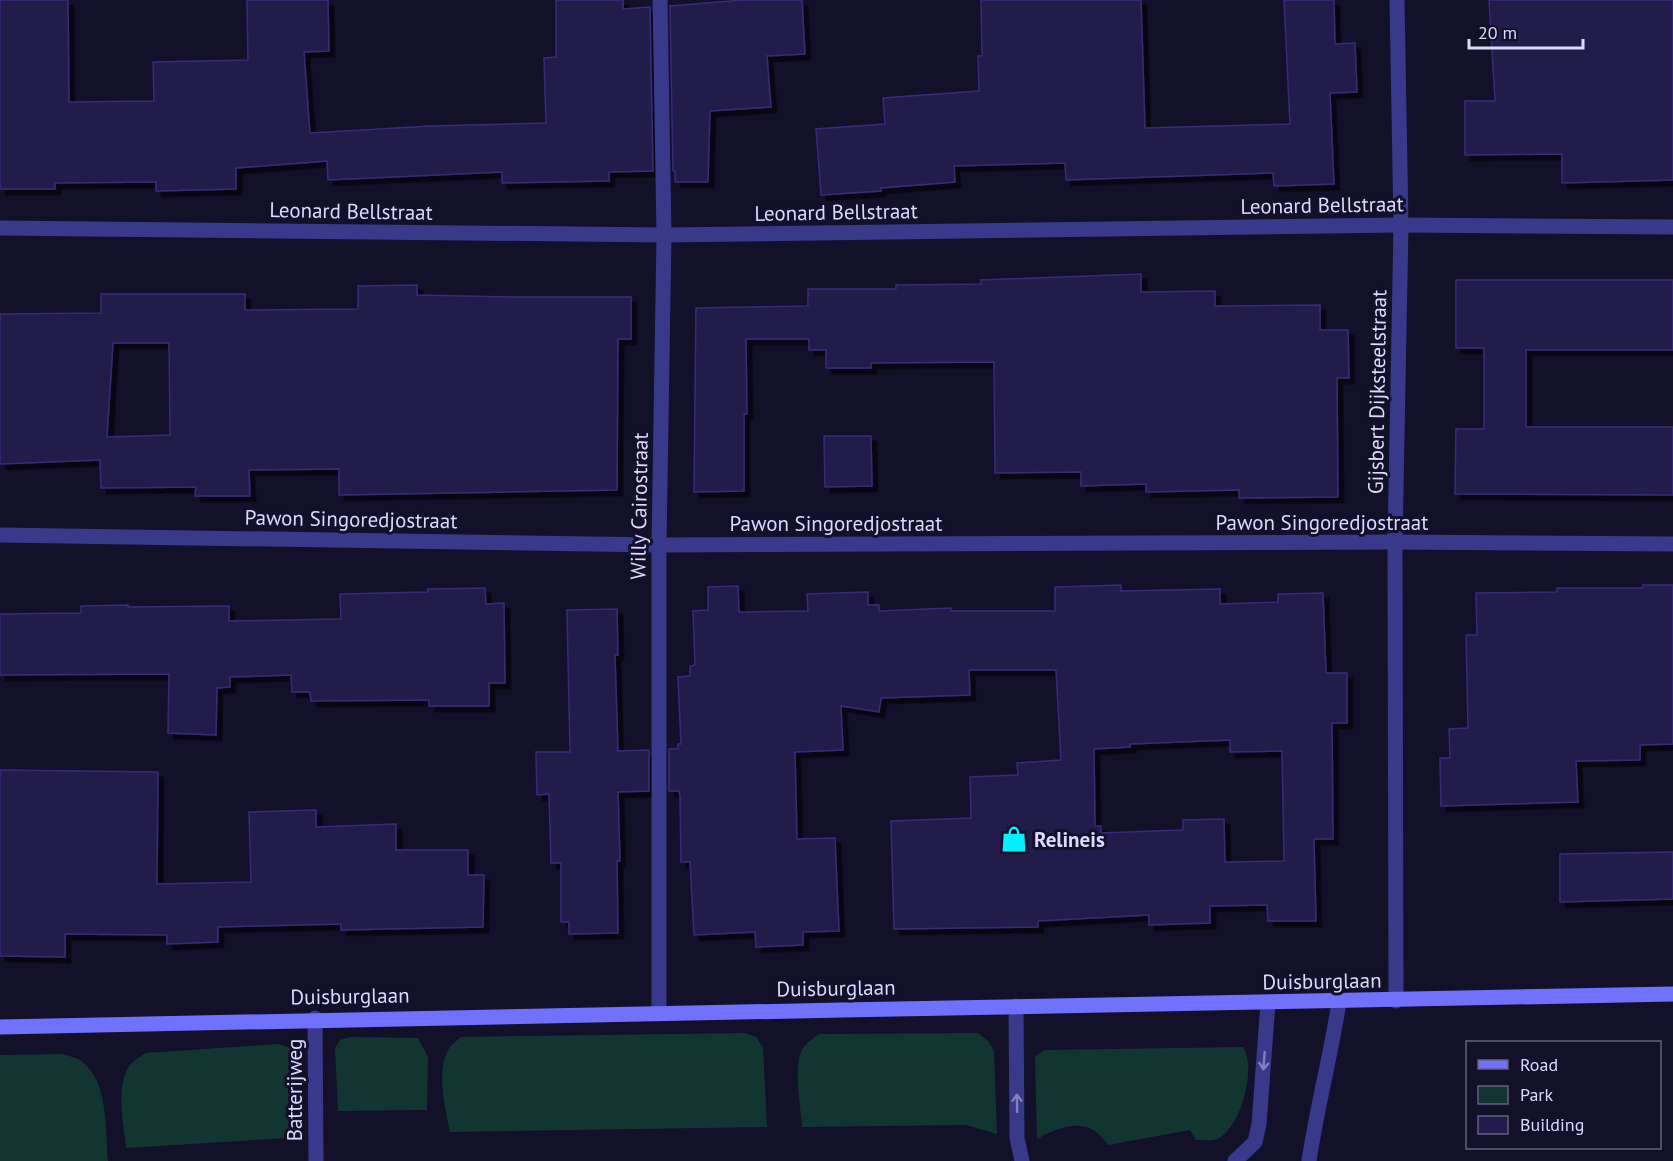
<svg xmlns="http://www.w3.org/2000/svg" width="1673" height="1161" viewBox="0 0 1673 1161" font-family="'PT Sans',sans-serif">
	<defs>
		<filter id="shadow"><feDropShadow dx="5.5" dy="5.5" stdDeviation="0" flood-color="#0009"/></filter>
	</defs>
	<rect width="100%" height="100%" fill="#13102a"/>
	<g fill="#123532">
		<path d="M745,1033L756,1037L763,1047L767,1127L450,1132C445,1108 435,1069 450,1047C453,1043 458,1040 461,1037Z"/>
		<path d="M978,1033L989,1042L994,1051L997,1134L966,1125L802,1127C801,1107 793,1067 802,1050C806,1043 812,1039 819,1034Z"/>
		<path d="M351,1037L418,1038L428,1057L427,1110L338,1111L335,1048L340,1040Z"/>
		<path d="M279,1044L290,1048L297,1055L302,1137L126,1148C124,1124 113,1079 134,1061C138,1058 142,1055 146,1053Z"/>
		<path d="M1243,1047C1257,1067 1241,1131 1215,1140C1210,1141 1202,1140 1196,1140L1190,1130L1108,1145C1089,1116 1063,1125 1037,1139L1035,1057L1044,1050Z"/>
		<path d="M62,1054C68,1056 75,1057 80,1060C109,1080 105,1129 108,1161H0V1055Z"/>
	</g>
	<g fill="#231b4c" stroke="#382c79" stroke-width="1.5" fill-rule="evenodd" filter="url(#shadow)">
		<path d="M0,0H68L69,102L154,101L153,62L248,60L247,0H328L329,51L304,52L310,133L431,126L546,123L544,58L556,57V0H623V9L650,7L653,171L609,172V181L502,183V172L328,180L327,161L236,168V189L156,191V182L55,183V189H0Z"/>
		<path d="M744,0H802L805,54L767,56L771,107L710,111L708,182H675V171H673L670,6Z"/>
		<path d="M981,0H1141L1145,128L1290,124L1284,0H1334L1335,44L1355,43L1357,92L1330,93L1334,184L1274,186L1273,173L1066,180L1065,163L954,166L955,182L881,188V191L821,195L816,129L885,124L883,98L979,91L978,56H982Z"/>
		<path d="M1489,0H1673V180L1562,183V154L1465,155V101H1495Z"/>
		<path d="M1141,274V292L1215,291V306L1320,305V330H1348L1349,378H1337L1338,497L1239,498V490L1146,492V484L1081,486V472L995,473L994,362L871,363V368H826V350H809V339H746L747,414H744V491L694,492L696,308L808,306V289H896V285L981,284V280Z"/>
		<path d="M1456,280H1673V350H1526V427H1673V495L1455,494L1456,429H1484V348H1456Z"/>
		<path d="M417,285V295L514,297H631V339H618L617,490L339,495V469L249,470L250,496H195L196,487L101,488L100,460L0,464V314L101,313V294H245V310L358,309V286ZM113,343H169L170,435L107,437Z"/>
		<path d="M824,436H871L872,486L825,487Z"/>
		<path d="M1121,585V591L1220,589V604L1278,602V594L1323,593L1326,673H1347V723H1332L1333,839H1314L1316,921H1268L1267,905L1210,906V923L1149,925V915L1038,921V927L894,929L891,821L971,818L970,777L1018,775L1017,763L1061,760L1056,670H969L970,695L881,698L879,712L841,706L843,750L795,752L797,839L835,838L839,931L803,932V945L756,947L755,932L694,935L690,862H681L680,797L679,791H669V749H678V744H681L678,677L690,676V666L695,665L693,611L708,610V587L738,586L739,612L808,611L807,594L868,592V605H879V611L951,608V611H1055V587ZM1230,740V752L1282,751L1284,861L1225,862L1224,819L1183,820V830L1101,833V826H1095L1094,749L1130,747V744Z"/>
		<path d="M1643,585H1673V744L1640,745V760L1576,761L1578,802L1441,806L1440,758H1450L1449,729L1468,728L1466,635H1477L1476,593L1557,592V588H1643Z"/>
		<path d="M485,588L486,604L504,603L505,683H489V706H429V700L311,701L310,692H292L291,675L230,677V687L217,688L216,735L168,733L169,674L0,675V614L81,613V606L128,605V607L229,606V621L341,619L340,594L428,592V589Z"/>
		<path d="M617,609L618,655H615L618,751L649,750V791L618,792L620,861H617L618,933L569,934V922H561V863H551L549,794L537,795L536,752H570L567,610Z"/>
		<path d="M0,770L158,772L157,884L251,882L249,812L316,810V827L396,824V850H468V875H484L483,927L341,930V924L218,927V942L167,944V935L65,934V957L0,956Z"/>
		<path d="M1673,852V899L1560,902V854Z"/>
	</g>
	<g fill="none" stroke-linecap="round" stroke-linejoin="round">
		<g stroke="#39398b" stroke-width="15">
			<path d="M1016,1006L1017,1138L1022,1161"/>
			<path d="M315,1018L316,1161"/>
			<path d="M1235,1161L1255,1142L1259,1124L1268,1003"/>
			<path d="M1309,1161C1317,1107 1331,1055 1339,1002"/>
		</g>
		<g stroke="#39398b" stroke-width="15">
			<path d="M0,228L664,235L1401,225L1673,227"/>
			<path d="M0,535L659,545L1395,542L1673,544"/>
			<path d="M1396,1001L1395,542L1401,225L1397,0"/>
			<path d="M659,1012V545L664,235L660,0"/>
		</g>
		<path stroke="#7072ff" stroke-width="15" d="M0,1027C558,1011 1115,1009 1673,994"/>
	</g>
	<defs><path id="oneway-shaft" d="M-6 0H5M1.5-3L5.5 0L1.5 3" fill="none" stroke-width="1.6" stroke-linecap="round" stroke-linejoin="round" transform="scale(1.5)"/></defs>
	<g stroke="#8281bf">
		<use href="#oneway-shaft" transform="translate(1264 1061) rotate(94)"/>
		<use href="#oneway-shaft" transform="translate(1017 1103) rotate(-91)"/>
	</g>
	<defs>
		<g id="shop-bare" transform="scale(2.07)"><path d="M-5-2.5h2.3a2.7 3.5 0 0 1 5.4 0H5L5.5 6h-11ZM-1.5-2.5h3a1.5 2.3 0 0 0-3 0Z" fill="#05f0ff" stroke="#13102a" stroke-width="2.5" paint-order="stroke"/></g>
	</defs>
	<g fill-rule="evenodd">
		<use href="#shop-bare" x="1014" y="839"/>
	</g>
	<g text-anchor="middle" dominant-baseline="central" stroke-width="6" stroke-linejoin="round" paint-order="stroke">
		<g font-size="21" fill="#dcd9ff" stroke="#13102a">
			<text transform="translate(1322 205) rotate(-1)">Leonard Bellstraat</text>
			<text transform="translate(351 211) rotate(1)">Leonard Bellstraat</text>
			<text transform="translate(836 212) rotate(-1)">Leonard Bellstraat</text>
			<text transform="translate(1377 392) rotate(-89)">Gijsbert Dijksteelstraat</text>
			<text transform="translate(639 506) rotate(-89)">Willy Cairostraat</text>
			<text transform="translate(351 519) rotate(1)">Pawon Singoredjostraat</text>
			<text x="1322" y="522">Pawon Singoredjostraat</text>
			<text x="836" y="523">Pawon Singoredjostraat</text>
			<text transform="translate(1322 981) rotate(-1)">Duisburglaan</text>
			<text transform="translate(836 988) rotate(-1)">Duisburglaan</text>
			<text transform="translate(350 996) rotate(-1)">Duisburglaan</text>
			<text transform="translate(294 1090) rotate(-90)">Batterijweg</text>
		</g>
		<g font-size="21" font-weight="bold" fill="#dcd9ff" stroke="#13102a" text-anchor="start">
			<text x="1034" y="839">Relineis</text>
		</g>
	</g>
	<rect x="1466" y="1041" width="195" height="108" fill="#13102a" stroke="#63607f" stroke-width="1.5"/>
	<rect x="1478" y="1060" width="30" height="9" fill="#7072ff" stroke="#63607f" stroke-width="1.5"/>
	<text x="1520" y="1071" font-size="18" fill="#dcd9ff">Road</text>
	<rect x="1478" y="1086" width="30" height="18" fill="#123532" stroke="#63607f" stroke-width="1.5"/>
	<text x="1520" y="1101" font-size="18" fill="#dcd9ff">Park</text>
	<rect x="1478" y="1116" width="30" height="18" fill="#231b4c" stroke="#63607f" stroke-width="1.5"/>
	<text x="1520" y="1131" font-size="18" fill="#dcd9ff">Building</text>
	<path d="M1469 39v9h114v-9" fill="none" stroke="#dcd9ff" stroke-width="3"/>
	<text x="1478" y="39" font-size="18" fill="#dcd9ff" stroke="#13102a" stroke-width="4.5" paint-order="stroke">20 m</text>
</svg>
